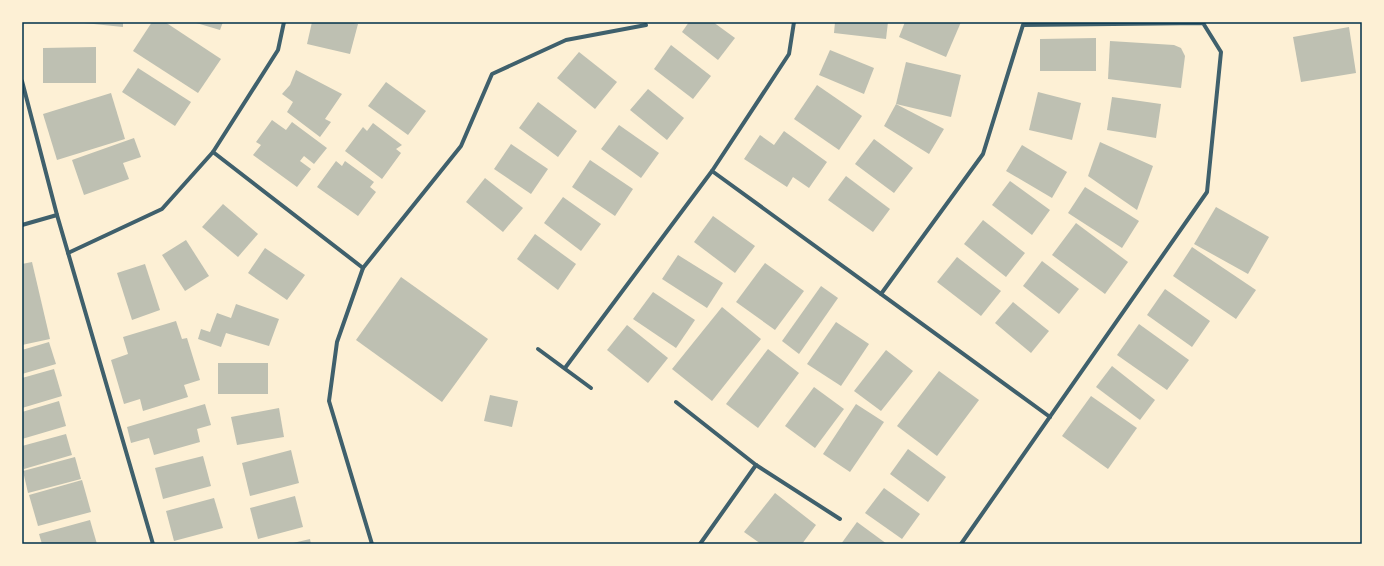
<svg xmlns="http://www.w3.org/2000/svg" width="1384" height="566" viewBox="0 0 1384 566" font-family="'Sofia Sans Condensed',sans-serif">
	<rect width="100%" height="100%" fill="#fdf0d5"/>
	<g fill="#bec0b2">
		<path d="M84,22H123V27L84,23Z"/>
		<path d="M152,22H165L221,59L198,93L133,51Z"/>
		<path d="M193,22H223L220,30Z"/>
		<path d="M312,22H349L358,24L350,54L307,44Z"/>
		<path d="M689,22H713L735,38L718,60L682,32Z"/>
		<path d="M835,22H888L886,39L834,33Z"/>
		<path d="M905,22H961L946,57L899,37Z"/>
		<path d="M1349,27L1356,73L1301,82L1293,37Z"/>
		<path d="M1096,38V71H1040V39Z"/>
		<path d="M1110,41L1174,45L1181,48L1185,56L1181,88L1108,79Z"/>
		<path d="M671,45L711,76L693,99L654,69Z"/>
		<path d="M96,47V83H43V48Z"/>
		<path d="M830,50L874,68L864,94L819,75Z"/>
		<path d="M579,52L617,82L595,109L557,78Z"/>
		<path d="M906,62L961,75L951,117L896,104Z"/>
		<path d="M138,68L191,102L175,126L122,92Z"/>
		<path d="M296,70L342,94L325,119L331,122L320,137L287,112L293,102L282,94L290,85Z"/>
		<path d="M386,82L426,111L408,135L368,106Z"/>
		<path d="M817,85L862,116L839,150L794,119Z"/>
		<path d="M648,89L684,118L667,140L630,110Z"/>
		<path d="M1038,92L1081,103L1072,140L1029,130Z"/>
		<path d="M111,93L125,139L57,160L43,114Z"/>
		<path d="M1112,97L1161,104L1156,138L1107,130Z"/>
		<path d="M538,102L577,131L558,157L519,128Z"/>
		<path d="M896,104L944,129L929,154L884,126Z"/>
		<path d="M272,120L286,130L292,122L327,148L314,164L304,156L300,161L311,169L297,187L253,155L261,145L256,142Z"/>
		<path d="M373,123L402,145L396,149L401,153L382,179L345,151L363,127L367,131Z"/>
		<path d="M619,125L659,153L641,178L601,149Z"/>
		<path d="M784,131L827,162L809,188L793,177L787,187L744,159L760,135L774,145Z"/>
		<path d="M134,138L141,157L123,163L129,179L84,195L72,160Z"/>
		<path d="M874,139L913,168L894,193L855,164Z"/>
		<path d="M1100,142L1153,166L1137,210L1088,176Z"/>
		<path d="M511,144L548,169L531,194L494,169Z"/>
		<path d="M1022,145L1067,172L1052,198L1006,171Z"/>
		<path d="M590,160L633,189L615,216L572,187Z"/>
		<path d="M336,161L342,166L345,161L374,182L370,187L376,192L358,216L317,187Z"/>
		<path d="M846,176L890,209L873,232L828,200Z"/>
		<path d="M485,178L523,208L503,232L466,202Z"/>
		<path d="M1010,181L1050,210L1032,235L992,205Z"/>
		<path d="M1085,187L1139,221L1122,248L1068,213Z"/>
		<path d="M563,197L601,224L581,251L544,223Z"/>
		<path d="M223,204L258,234L238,257L202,227Z"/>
		<path d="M1216,207L1269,237L1248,274L1194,244Z"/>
		<path d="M713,216L755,246L735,273L694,242Z"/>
		<path d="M983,220L1025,253L1006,277L964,244Z"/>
		<path d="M1076,223L1128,262L1105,294L1052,255Z"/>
		<path d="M535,234L576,264L558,290L517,259Z"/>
		<path d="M186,240L209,276L185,291L162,255Z"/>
		<path d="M1192,247L1256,290L1236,319L1173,276Z"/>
		<path d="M265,248L305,275L287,300L248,273Z"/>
		<path d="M678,255L723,283L707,308L662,279Z"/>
		<path d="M957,257L1001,291L981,316L937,282Z"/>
		<path d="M1042,261L1079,289L1059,314L1023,286Z"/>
		<path d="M32,262L50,339L22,345V264Z"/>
		<path d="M765,263L804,291L775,330L736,302Z"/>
		<path d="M145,264L160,310L132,320L117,273Z"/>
		<path d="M401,277L488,339L442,402L356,340Z"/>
		<path d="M821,286L838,298L799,354L782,341Z"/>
		<path d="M1165,289L1210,321L1192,347L1147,315Z"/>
		<path d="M653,292L695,320L676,348L633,319Z"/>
		<path d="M1013,302L1049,331L1031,353L995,323Z"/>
		<path d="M236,304L279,319L269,346L226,333L221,347L198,339L201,329L210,332L217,313L231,318Z"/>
		<path d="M722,307L761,339L712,401L672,369Z"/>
		<path d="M176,321L182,339L187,338L200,380L184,385L188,397L143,411L140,399L124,404L111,360L128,354L123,337Z"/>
		<path d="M836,322L869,344L841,386L807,364Z"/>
		<path d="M1139,324L1189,360L1167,390L1117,355Z"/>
		<path d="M627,325L668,358L648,383L607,350Z"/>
		<path d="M49,342L56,364L22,374V350Z"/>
		<path d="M768,349L799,373L758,428L726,404Z"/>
		<path d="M886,350L913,371L881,411L854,391Z"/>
		<rect x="218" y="363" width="50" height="31"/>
		<path d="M1112,366L1155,400L1140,420L1096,387Z"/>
		<path d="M54,369L62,396L22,408V378Z"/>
		<path d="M939,371L979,400L937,456L897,426Z"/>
		<path d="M814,387L844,409L815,448L785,426Z"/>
		<path d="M490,395L518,401L512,427L484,421Z"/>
		<path d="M1091,396L1137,428L1108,469L1062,436Z"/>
		<path d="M59,401L66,426L22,439V412Z"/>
		<path d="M205,404L211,425L197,429L200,442L154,455L149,438L131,443L127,427Z"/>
		<path d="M856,404L884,422L850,472L823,454Z"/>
		<path d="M279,408L284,437L237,445L231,417Z"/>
		<path d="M66,434L72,455L24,469L22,462V446Z"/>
		<path d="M908,449L946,477L928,502L890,474Z"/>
		<path d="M291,450L299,483L250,496L242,463Z"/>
		<path d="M203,456L211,486L163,499L155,468Z"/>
		<path d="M75,457L81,479L28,493L23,471Z"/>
		<path d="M82,480L91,512L38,526L29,495Z"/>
		<path d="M884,488L920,514L902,539L865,513Z"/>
		<path d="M775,493L816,525L802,544H761L744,532Z"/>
		<path d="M295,496L303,527L258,539L250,508Z"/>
		<path d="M214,498L223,528L174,541L166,511Z"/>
		<path d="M90,520L97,544H42L39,534Z"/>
		<path d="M857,522L887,544H841Z"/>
		<path d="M310,539L311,544H293V543Z"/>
	</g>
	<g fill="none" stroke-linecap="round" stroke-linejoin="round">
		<g stroke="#3f606c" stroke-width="4">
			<path d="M22,81L57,215L153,544"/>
			<path d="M213,152L363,268"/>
			<path d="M712,171L1050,417"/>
			<path d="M22,225L57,215"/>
			<path d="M68,253L162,209L213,152L278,50L284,22"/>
			<path d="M881,294L983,154L1023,25L1203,23L1221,52L1207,192L961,544"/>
			<path d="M538,349L591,388"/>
			<path d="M565,368L712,171L789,54L794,22"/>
			<path d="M676,402L756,465L840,519"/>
			<path d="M372,544L329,401L337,342L363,268L461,146L492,74L566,40L646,25"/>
			<path d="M700,544L756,465"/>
		</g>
	</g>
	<rect width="1384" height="566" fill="none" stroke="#fdf0d5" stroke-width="46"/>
	<rect x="23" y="23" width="1338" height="520" fill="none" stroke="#003049" stroke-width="1.5"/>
</svg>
